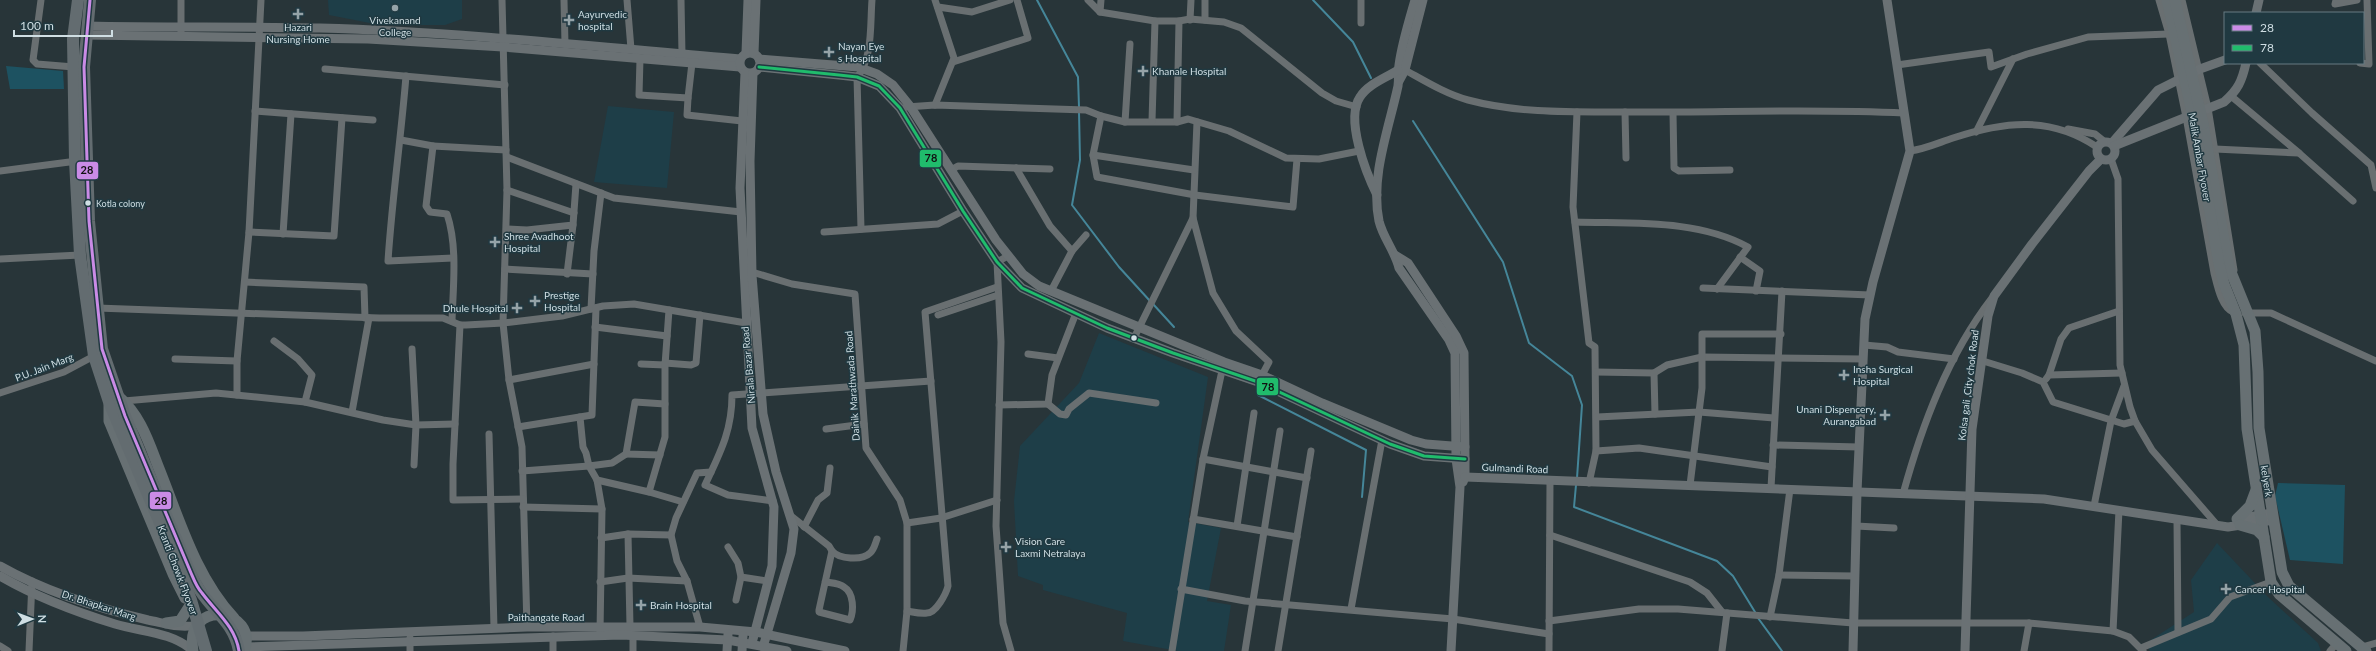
<svg xmlns="http://www.w3.org/2000/svg" width="2376" height="651" viewBox="0 0 2376 651" font-family="Lato,sans-serif">
	<rect width="100%" height="100%" fill="#283539"/>
	<g fill="#1e3e48">
		<path d="M328,0H462V19L445,25H380L329,15Z"/>
		<path d="M608,106L674,112L667,188L594,182Z"/>
		<path d="M1099,333L1208,377L1188,522L1221,528L1207,601L1231,605L1224,651H1178L1123,641L1127,613L1043,590V585L1018,576L1014,501L1020,446L1079,383Z"/>
		<path d="M2217,543L2268,597L2318,643L2321,651H2150L2146,643L2194,612L2191,580Z"/>
	</g>
	<g fill="#1d5261">
		<path d="M6,66L63,71L64,89H10Z"/>
		<path d="M2278,483L2345,485L2343,564L2290,560L2275,496Z"/>
	</g>
	<g fill="none" stroke-linecap="round" stroke-linejoin="round">
		<g stroke="#458699" stroke-width="2">
			<path d="M1037,0L1078,77L1079,107"/>
			<path d="M1313,0L1353,42L1371,78"/>
			<path d="M1079,112L1080,160L1072,205L1119,267L1150,301"/>
			<path d="M1413,121L1503,262L1529,343L1572,376L1582,405L1577,478"/>
			<path d="M1153,304L1174,327"/>
			<path d="M1258,395L1366,450L1362,497"/>
			<path d="M1576,485L1574,507L1717,561L1733,576L1755,612"/>
			<path d="M1758,618L1782,651"/>
		</g>
		<g stroke="#696f71" stroke-width="7">
			<path d="M41,0L33,60L37,64L74,67"/>
			<path d="M502,0L507,190L503,323L509,380L522,447L527,627"/>
			<path d="M564,0L565,44"/>
			<path d="M627,0L631,49"/>
			<path d="M681,0L682,54"/>
			<path d="M1088,0L1100,12L1155,21H1179L1190,19L1224,22L1241,28L1322,93L1336,101L1357,107"/>
			<path d="M2159,0L2169,34L2186,117L2214,273C2217,284 2221,307 2233,312"/>
			<path d="M2182,0L2208,108L2234,270"/>
			<path d="M2336,0L2335,4L2357,0"/>
			<path d="M938,7L972,12L1010,0"/>
			<path d="M1100,12L1101,0"/>
			<path d="M1190,20L1191,0"/>
			<path d="M1205,20V0"/>
			<path d="M1361,23V0"/>
			<path d="M181,32V0"/>
			<path d="M640,59L639,95L688,98L692,63"/>
			<path d="M953,62L1028,38L1017,0"/>
			<path d="M2260,63L2312,113L2371,165L2376,188"/>
			<path d="M2360,63L2369,64L2367,0"/>
			<path d="M1897,65L1989,52L1991,67L2027,54L2088,37L2169,34"/>
			<path d="M325,69L505,85"/>
			<path d="M1400,70H1405C1425,81 1446,94 1468,100C1517,113 1568,112 1619,112C1714,113 1809,108 1904,113"/>
			<path d="M406,76C401,138 392,199 388,261L453,258"/>
			<path d="M2231,96L2299,153"/>
			<path d="M688,98L687,115L742,121"/>
			<path d="M935,105L954,58L935,0"/>
			<path d="M906,107L935,105L1086,110L1101,116L1125,122H1177L1188,119L1229,131L1286,158L1319,159L1359,151"/>
			<path d="M255,111L373,120"/>
			<path d="M1577,112L1573,207L1589,343L1595,347L1596,451L1589,483"/>
			<path d="M1625,112L1626,158"/>
			<path d="M1673,113L1674,168L1679,171L1730,170"/>
			<path d="M1101,116L1093,155L1097,177L1195,195L1293,207L1297,159"/>
			<path d="M1152,121L1155,21"/>
			<path d="M1125,122L1130,44"/>
			<path d="M1177,122L1179,21"/>
			<path d="M1197,122L1193,218L1213,293L1236,331L1269,362L1260,379"/>
			<path d="M2068,129L2095,134L2105,142"/>
			<path d="M1976,132L2013,59"/>
			<path d="M401,140L433,146"/>
			<path d="M2215,149L2299,153L2353,201"/>
			<path d="M1910,151C1925,149 1938,143 1953,138C2005,121 2051,116 2097,147"/>
			<path d="M1093,155L1194,170"/>
			<path d="M507,157L614,198L741,212"/>
			<path d="M2111,159L2118,179L2120,365L2130,407L2135,421L2152,450L2218,526"/>
			<path d="M1016,168L1050,226L1072,251"/>
			<path d="M951,170L958,166L1050,169"/>
			<path d="M0,171L77,161"/>
			<path d="M507,190L574,213"/>
			<path d="M1575,222C1632,224 1697,219 1748,247L1717,289"/>
			<path d="M507,229L527,230L573,225L576,184"/>
			<path d="M861,229L857,77C873,59 870,24 872,0"/>
			<path d="M249,232L334,236L342,118"/>
			<path d="M824,232L938,224L963,211"/>
			<path d="M283,234L291,114"/>
			<path d="M1008,256L997,262L1001,342L996,526L1003,623L1011,651"/>
			<path d="M1740,257L1760,271L1756,291"/>
			<path d="M0,259L80,255"/>
			<path d="M505,269L593,274"/>
			<path d="M752,272L792,284L855,294L866,448L900,500L907,523V611L903,651"/>
			<path d="M567,274L573,225"/>
			<path d="M245,282L364,287L365,318"/>
			<path d="M1703,288L1870,295"/>
			<path d="M1051,291L1072,251L1086,235"/>
			<path d="M97,308L379,318H443L460,325H466L503,323L562,316L603,306L634,304L746,323"/>
			<path d="M591,309L594,251L601,193"/>
			<path d="M2245,313H2271L2376,361"/>
			<path d="M938,315L998,295"/>
			<path d="M452,321C453,287 458,247 447,214L430,212L426,206L433,146L506,150"/>
			<path d="M460,325L453,464V500L523,499"/>
			<path d="M595,327L667,336"/>
			<path d="M1134,338L1193,218"/>
			<path d="M274,341L298,359L312,375L305,402"/>
			<path d="M1864,345L1887,347L1898,352L1954,359"/>
			<path d="M412,349L416,425L414,465"/>
			<path d="M1028,354L1058,358"/>
			<path d="M175,359L237,361"/>
			<path d="M1983,361L2022,373L2043,382L2053,402L2124,424L2135,421"/>
			<path d="M665,363L691,365L696,363L700,315"/>
			<path d="M641,364L665,365L669,310"/>
			<path d="M1596,372L1654,373L1667,365L1702,357L1863,359"/>
			<path d="M1654,373L1655,414"/>
			<path d="M2049,375L2061,339L2069,328L2119,311"/>
			<path d="M2046,379L2049,375L2122,373"/>
			<path d="M509,380L594,364"/>
			<path d="M0,393L64,372L94,356"/>
			<path d="M237,395V361L249,232L261,0"/>
			<path d="M124,401L216,393L305,402L383,420L416,425L455,424"/>
			<path d="M1048,404L1060,414L1066,415L1069,409L1089,393L1156,403"/>
			<path d="M999,405L1048,404L1052,375L1076,313"/>
			<path d="M352,412L369,318"/>
			<path d="M580,417L583,447L586,453L589,466L612,463L626,454"/>
			<path d="M1597,417L1699,412L1774,418"/>
			<path d="M518,427L592,415L596,308"/>
			<path d="M826,429L864,424"/>
			<path d="M489,434L494,628"/>
			<path d="M1773,445L1859,447"/>
			<path d="M1596,451L1639,448L1772,467"/>
			<path d="M660,455L626,454L635,402L665,404"/>
			<path d="M1203,459L1307,478"/>
			<path d="M522,471L589,466L597,480L602,509L600,632"/>
			<path d="M597,480L649,492L665,437V365"/>
			<path d="M1690,485L1702,388V334H1781"/>
			<path d="M1771,488L1782,291"/>
			<path d="M649,492L683,502"/>
			<path d="M1903,494C1922,425 1948,355 1992,298"/>
			<path d="M773,501L728,495L705,485C720,453 732,431 732,395L931,381"/>
			<path d="M2094,506L2111,421L2124,386"/>
			<path d="M523,507L602,509"/>
			<path d="M791,516L829,546L832,551L819,610V612L850,620C854,611 854,593 844,587C839,583 831,583 825,582"/>
			<path d="M1193,519L1297,537"/>
			<path d="M2177,520L2178,632"/>
			<path d="M907,523L941,518L997,500"/>
			<path d="M1237,526L1254,413"/>
			<path d="M1856,526L1894,528"/>
			<path d="M804,527L818,500L827,493L830,468"/>
			<path d="M628,534L630,626"/>
			<path d="M1550,535L1690,582L1707,593L1722,612"/>
			<path d="M601,538L628,534L671,535"/>
			<path d="M728,547L738,563L741,577L767,581"/>
			<path d="M832,551C839,559 862,561 870,553C874,550 875,544 877,539"/>
			<path d="M1779,575L1855,576"/>
			<path d="M600,582L628,578L687,581"/>
			<path d="M1181,589L1245,601L1453,619L1549,634"/>
			<path d="M736,600L741,577"/>
			<path d="M1351,609L1382,440"/>
			<path d="M907,611C913,612 920,614 927,613C936,613 946,594 948,586L925,312L997,287"/>
			<path d="M1770,617L1779,575L1790,489"/>
			<path d="M1549,621L1639,609H1678L1853,623H2029L2113,631L2129,637L2143,651"/>
			<path d="M700,627L687,581L677,561L671,535L676,518L697,473L711,472"/>
			<path d="M2113,631L2119,510"/>
			<path d="M633,635V651"/>
			<path d="M553,636V651"/>
			<path d="M0,646L8,651"/>
			<path d="M2362,647L2376,643"/>
			<path d="M2141,648L2211,619L2230,597L2271,582"/>
			<path d="M29,651L32,581"/>
			<path d="M410,651V638"/>
			<path d="M1172,651L1203,459L1223,366"/>
			<path d="M1245,651L1280,431"/>
			<path d="M1278,651L1311,451"/>
			<path d="M1549,651L1550,481"/>
			<path d="M1722,651L1727,613"/>
			<path d="M2024,651L2029,623"/>
			<path d="M2330,651L2337,643"/>
		</g>
		<g stroke="#6a7174" stroke-width="9">
			<path d="M1415,0C1409,21 1402,43 1399,65C1398,72 1399,79 1398,86C1389,128 1370,177 1379,221C1383,238 1395,251 1399,268L1449,340L1455,353L1456,459L1460,487L1451,651"/>
			<path d="M2256,13L2259,0"/>
			<path d="M87,26C165,28 242,26 320,28C460,32 600,47 740,59"/>
			<path d="M86,35L368,39L503,47L740,67"/>
			<circle cx="750" cy="63" r="10"/>
			<path d="M746,53L748,0"/>
			<path d="M754,53L756,0"/>
			<path d="M759,59L858,67L877,74L893,85L910,106L996,240L1023,274L1039,286L1224,362L1262,375L1322,403L1411,440L1426,444L1465,447"/>
			<path d="M759,67L839,75L857,77L879,86L900,108L963,211L997,262L1022,288L1107,328L1173,353L1258,382L1390,444L1424,456L1465,459"/>
			<path d="M745,73L740,188L752,428L774,507L772,566L752,643"/>
			<path d="M753,73L750,161L752,275L763,414L776,472L794,529L791,553L763,647"/>
			<path d="M1399,81L1405,70L1423,0"/>
			<circle cx="2106" cy="151" r="9"/>
			<path d="M2112,143L2158,90L2200,69L2225,60"/>
			<path d="M2114,146L2224,102C2238,90 2242,81 2246,63"/>
			<path d="M1377,195C1366,173 1345,119 1360,97C1368,84 1386,78 1398,70"/>
			<path d="M1395,255L1408,263L1456,336L1464,353L1465,459V477L1463,482"/>
			<path d="M1465,477L2044,499L2228,527L2274,520"/>
			<path d="M2237,519L2272,513"/>
			<path d="M0,566C46,592 97,608 148,620C164,623 181,629 196,625"/>
			<path d="M0,576C36,597 76,612 115,624C142,632 171,632 192,650"/>
			<path d="M245,636H303L527,627H700L756,632L845,651"/>
			<path d="M245,647L621,635L728,640L787,651"/>
			<path d="M727,651L728,634"/>
			<path d="M742,651L743,636"/>
			<path d="M1853,651L1857,492L1865,319L1873,282L1910,151L1887,0"/>
			<path d="M1965,651L1972,429L1988,316L1994,296L2032,244L2089,171L2101,159"/>
		</g>
		<g stroke="#677073" stroke-width="11">
			<path d="M2203,124L2229,267L2255,331L2258,372L2259,428L2282,572L2289,586L2366,651"/>
			<path d="M2195,126L2219,264L2224,284L2236,314L2244,345L2247,429L2271,582L2279,594L2346,651"/>
			<path d="M118,396C140,415 148,440 158,466C179,518 195,576 234,618"/>
			<path d="M109,405V421L173,574L185,598"/>
			<path d="M2237,519L2250,506L2256,490"/>
			<path d="M2240,525L2257,530L2264,537"/>
			<path d="M166,623L180,621L189,607"/>
			<path d="M193,651C184,597 260,609 244,651"/>
		</g>
		<g stroke="#636c70" stroke-width="12">
			<path d="M78,0L73,39L75,161L80,255L94,356L109,402L168,542"/>
			<path d="M90,0L84,67L89,221L102,349L125,416L176,539"/>
		</g>
		<g stroke="#677073" stroke-width="11">
			<path d="M2167,0L2195,126"/>
			<path d="M2175,0L2203,124"/>
		</g>
		<g stroke="#636c70" stroke-width="12">
			<path d="M176,539C184,556 190,577 201,592C215,613 234,623 239,651"/>
			<path d="M168,542L191,600L206,651"/>
		</g>
		<g stroke="#203941" stroke-width="6">
			<path id="bus-1" d="M90,0L84,67L89,221L102,349L125,416L191,573C194,580 197,588 202,593C216,612 235,626 239,651"/>
		</g>
		<g stroke="#203941" stroke-width="6">
			<path id="bus-2" d="M759,67L839,75L857,77L879,86L900,108L963,211L997,262L1022,288L1107,328L1173,353L1258,382L1390,444L1424,456L1465,459"/>
		</g>
		<use href="#bus-1" stroke="#ca8be6" stroke-width="3"/>
		<use href="#bus-2" stroke="#20bc6c" stroke-width="3"/>
	</g>
	<g fill="#95a3a8" stroke="#203941" stroke-width="1.5">
		<circle cx="395" cy="8" r="4"/>
		<path d="M296 8h4v4h4v4h-4v4h-4v-4h-4v-4h4z"/>
		<path d="M567 14h4v4h4v4h-4v4h-4v-4h-4v-4h4z"/>
		<path d="M827 46h4v4h4v4h-4v4h-4v-4h-4v-4h4z"/>
		<path d="M1141 65h4v4h4v4h-4v4h-4v-4h-4v-4h4z"/>
		<path d="M493 236h4v4h4v4h-4v4h-4v-4h-4v-4h4z"/>
		<path d="M533 295h4v4h4v4h-4v4h-4v-4h-4v-4h4z"/>
		<path d="M515 302h4v4h4v4h-4v4h-4v-4h-4v-4h4z"/>
		<path d="M1842 369h4v4h4v4h-4v4h-4v-4h-4v-4h4z"/>
		<path d="M1883 409h4v4h4v4h-4v4h-4v-4h-4v-4h4z"/>
		<path d="M1004 541h4v4h4v4h-4v4h-4v-4h-4v-4h4z"/>
		<path d="M2224 583h4v4h4v4h-4v4h-4v-4h-4v-4h4z"/>
		<path d="M639 599h4v4h4v4h-4v4h-4v-4h-4v-4h4z"/>
	</g>
	<g fill="#cfdee3" stroke="#203941" stroke-width="1.5">
		<circle cx="88" cy="203" r="3.5"/>
		<circle cx="1134" cy="338" r="3.5"/>
	</g>
	<g text-anchor="middle" dominant-baseline="central" stroke-width="3" stroke-linejoin="round" paint-order="stroke">
		<g font-size="9" fill="#cfdee3" stroke="#203941" text-anchor="start">
			<text x="96" y="203">Kotla colony</text>
		</g>
		<g font-size="10" fill="#cfdee3" stroke="#203941" text-anchor="start">
			<text x="578" y="14">Aayurvedic<tspan x="578" dy="12">hospital</tspan></text>
			<text x="395" y="20" text-anchor="middle">Vivekanand<tspan x="395" dy="12">College</tspan></text>
			<text x="298" y="27" text-anchor="middle">Hazari<tspan x="298" dy="12">Nursing Home</tspan></text>
			<text x="838" y="46">Nayan Eye<tspan x="838" dy="12">s Hospital</tspan></text>
			<text x="1152" y="71">Khanale Hospital</text>
			<text x="504" y="236">Shree Avadhoot<tspan x="504" dy="12">Hospital</tspan></text>
			<text x="544" y="295">Prestige<tspan x="544" dy="12">Hospital</tspan></text>
			<text x="508" y="308" text-anchor="end">Dhule Hospital</text>
			<text x="1853" y="369">Insha Surgical<tspan x="1853" dy="12">Hospital</tspan></text>
			<text x="1876" y="409" text-anchor="end">Unani Dispencery,<tspan x="1876" dy="12">Aurangabad</tspan></text>
			<text x="1015" y="541">Vision Care<tspan x="1015" dy="12">Laxmi Netralaya</tspan></text>
			<text x="2235" y="589">Cancer Hospital</text>
			<text x="650" y="605">Brain Hospital</text>
		</g>
		<g font-size="10" fill="#cfdee3" stroke="#203941">
			<text transform="translate(2200 157) rotate(80)">Malik Ambar Flyover</text>
			<text transform="translate(748 365) rotate(-95)">Nirala Bazar Road</text>
			<text transform="translate(44 367) rotate(-21)">P.U. Jain Marg</text>
			<text transform="translate(1968 385) rotate(-83)">Kolsa gali ,City chok Road</text>
			<text transform="translate(852 386) rotate(-94)">Dainik Marathwada Road</text>
			<text transform="translate(1515 468) rotate(2)">Gulmandi Road</text>
			<text transform="translate(2267 481) rotate(81)">kelyerk</text>
			<text transform="translate(178 570) rotate(69)">Kranti Chowk Flyover</text>
			<text transform="translate(99 605) rotate(18)">Dr. Bhapkar Marg</text>
			<text x="546" y="617">Paithangate Road</text>
		</g>
	</g>
	<g stroke="#203941" stroke-width="1.5">
		<rect x="919" y="149" width="23" height="19" rx="4" fill="#20bc6c"/>
		<rect x="76" y="161" width="23" height="19" rx="4" fill="#ca8be6"/>
		<rect x="1256" y="377" width="23" height="19" rx="4" fill="#20bc6c"/>
		<rect x="149" y="491" width="23" height="19" rx="4" fill="#ca8be6"/>
	</g>
	<g font-size="11" text-anchor="middle" font-weight="bold" fill="#111">
		<text x="931" y="162">78</text>
		<text x="87" y="174">28</text>
		<text x="1268" y="391">78</text>
		<text x="161" y="505">28</text>
	</g>
	<rect x="2224" y="12" width="140" height="52" fill="#203941" stroke="#667b82"/>
	<rect x="2232" y="25" width="20" height="6" fill="#ca8be6" stroke="#667b82"/>
	<text x="2260" y="32" font-size="12" fill="#cfdee3">28</text>
	<rect x="2232" y="45" width="20" height="6" fill="#20bc6c" stroke="#667b82"/>
	<text x="2260" y="52" font-size="12" fill="#cfdee3">78</text>
	<g transform="translate(32 619) rotate(89)" stroke="#203941" stroke-width="3" paint-order="stroke">
	<path d="M0-3L7 15L0 10L-7 15Z" fill="#cfdee3"/>
	<text y="-6" font-size="11" font-weight="bold" text-anchor="middle" fill="#cfdee3">N</text>
	</g>
	<path d="M14 30v6h98v-6" fill="none" stroke="#cfdee3" stroke-width="2"/>
	<text x="20" y="30" font-size="12" fill="#cfdee3" stroke="#203941" stroke-width="3" paint-order="stroke">100 m</text>
</svg>
